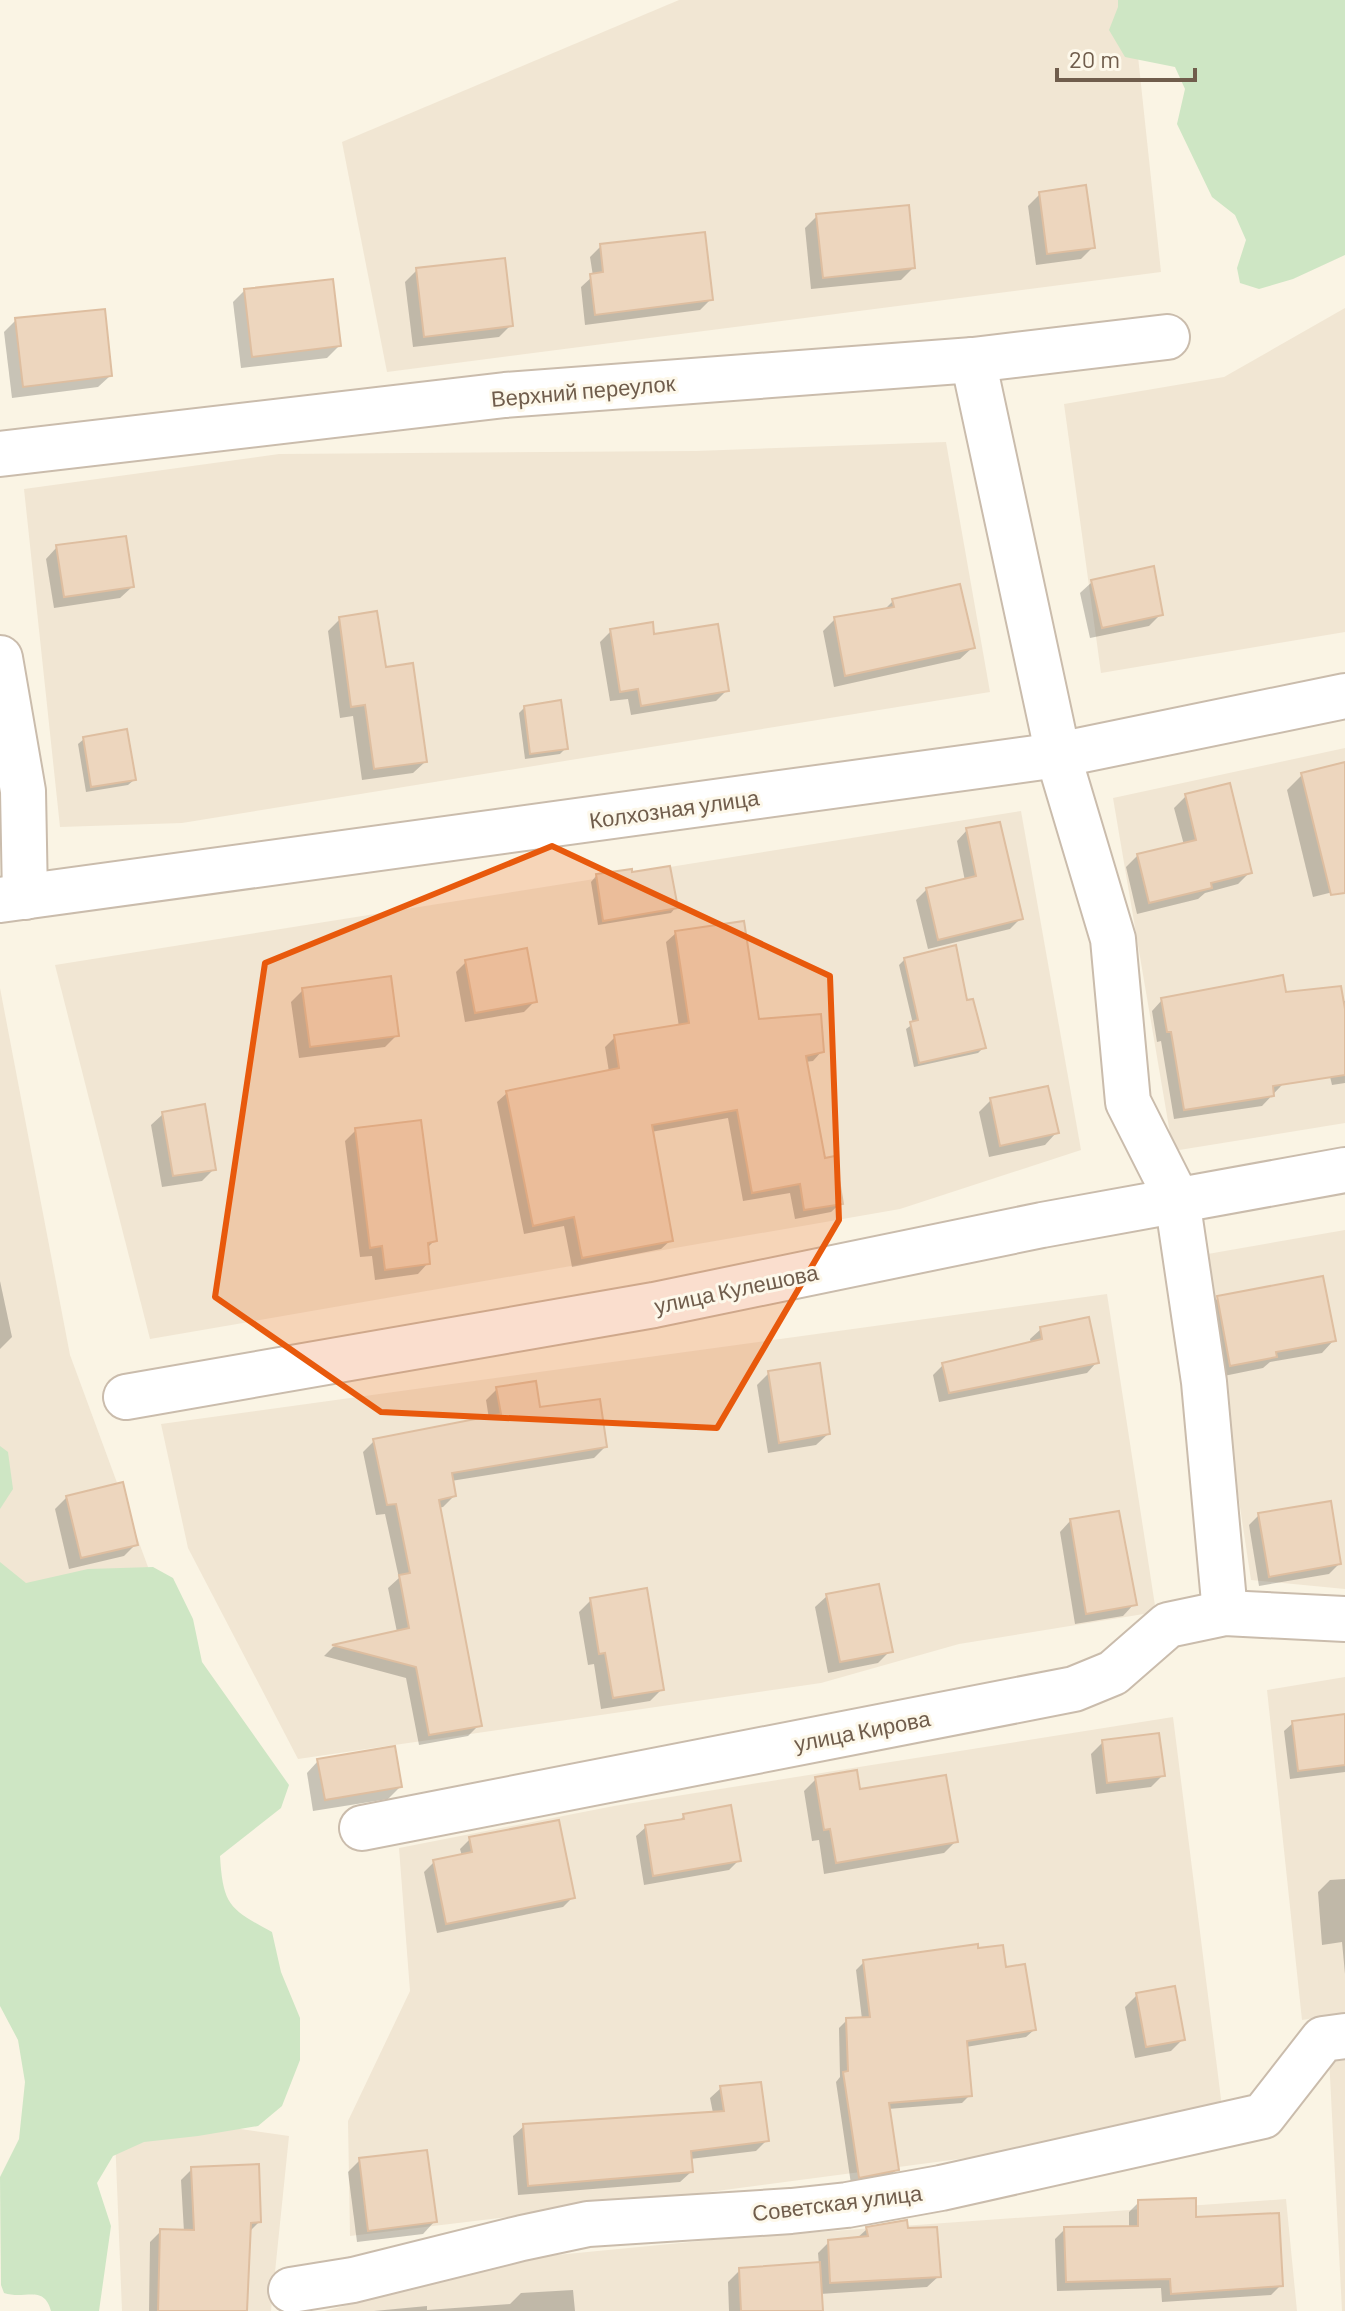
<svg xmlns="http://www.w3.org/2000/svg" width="1345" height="2311" viewBox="0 0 1345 2311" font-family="Barlow,sans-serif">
	<rect width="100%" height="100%" fill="#faf4e4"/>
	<g fill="#f1e6d3">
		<path d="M679,0H1132L1161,272L387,372L342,142Z"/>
		<path d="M1345,308V632L1101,673L1064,404L1224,377Z"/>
		<path d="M946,442L990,692L182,823L60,827L24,489L279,454L696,451Z"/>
		<path d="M1345,748V1123L1173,1151L1113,798Z"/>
		<path d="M1021,811L1081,1150L900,1209L150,1339L55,965Z"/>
		<path d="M0,988L70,1355L155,1586L0,1636Z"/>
		<path d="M1345,1230V1589L1251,1580L1202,1255Z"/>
		<path d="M1107,1294L1156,1612L959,1644L821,1683L298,1759L188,1548L161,1424Z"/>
		<path d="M1345,1677V2013L1302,2020L1267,1690Z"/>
		<path d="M1173,1717L1222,2107L997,2154L641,2201L350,2236L348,2121L410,1991L399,1848L614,1806Z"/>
		<path d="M1345,2055V2311H1342L1329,2057Z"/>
		<path d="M114,2111L289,2136L271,2311H122Z"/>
		<path d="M1286,2199L1297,2311H324L546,2256L732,2238Z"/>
	</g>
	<g fill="#cee6c4">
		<path d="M1118,0H1345V255L1293,279L1259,289L1240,283L1237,268L1246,240L1235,215L1212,197L1177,124L1185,89L1175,67L1125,57L1109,30L1118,7Z"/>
		<path d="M0,1446L8,1452L13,1489L0,1509Z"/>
		<path d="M0,1562L26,1583L88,1569L153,1567L173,1578L193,1619L202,1662L289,1785L281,1808L220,1856C223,1906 230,1909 272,1932L281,1972L300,2018V2060L282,2106L258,2126L198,2136L144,2142L113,2156L97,2183L111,2226L99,2311H51C44,2284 25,2300 4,2293L1,2285L0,2177L19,2139L25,2082L18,2040L0,2006Z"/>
	</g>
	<g fill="#0003">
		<path d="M1040,194L1093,247L1081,259L1036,265L1028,206Z"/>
		<path d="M817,216L913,268L901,280L811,289L805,228Z"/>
		<path d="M601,246L711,299L700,310L585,325L581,287L593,276L590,257Z"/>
		<path d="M417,270L511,325L499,337L413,347L405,282Z"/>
		<path d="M245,290L339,346L327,358L241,368L233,302Z"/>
		<path d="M16,320L110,376L98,387L12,398L4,332Z"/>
		<path d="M57,547L132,587L120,598L54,608L46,559Z"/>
		<path d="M1092,582L1161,614L1149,626L1090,638L1080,593Z"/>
		<path d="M893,601L972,648L960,659L834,687L823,631L835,619L884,610Z"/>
		<path d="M340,619L384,669L425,762L413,773L362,780L353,716L340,718L328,631Z"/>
		<path d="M611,631L653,636L726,691L716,701L631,715L628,699L610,701L600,642Z"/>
		<path d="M525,707L566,748L560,754L525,759L519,713Z"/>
		<path d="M84,739L134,780L128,785L86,792L78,744Z"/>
		<path d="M1345,765V889L1313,897L1287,790L1302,775Z"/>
		<path d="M1186,796L1250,872L1238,884L1205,893L1198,899L1137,914L1126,867L1138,855L1184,845L1174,808Z"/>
		<path d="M967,830L1021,918L1010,929L928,949L916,900L926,890L965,881L957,841Z"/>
		<path d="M596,876L676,907L671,913L598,925L591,882Z"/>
		<path d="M676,933L758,1022L822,1051L813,1061L805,1062L823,1160L841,1203L831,1212L795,1219L790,1193L743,1201L728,1118L651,1132L671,1240L661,1249L572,1267L564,1226L524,1234L497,1102L507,1093L609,1072L605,1047L615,1037L679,1027L666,942Z"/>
		<path d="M905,959L966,1002L984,1047L978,1053L914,1067L906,1029L913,1024L899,965Z"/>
		<path d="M466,962L535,1001L524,1012L465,1022L456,972Z"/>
		<path d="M303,990L397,1035L385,1047L299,1058L291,1002Z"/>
		<path d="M1285,994L1345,1001V1083L1332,1085L1322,1043L1262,1106L1174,1119L1161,1041L1157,1042L1152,1011L1162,1000Z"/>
		<path d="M991,1100L1056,1133L1045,1145L989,1157L979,1112Z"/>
		<path d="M163,1114L214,1169L202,1181L162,1187L151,1125Z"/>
		<path d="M356,1130L435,1240L426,1249L428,1263L418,1274L375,1280L372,1256L360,1257L345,1141Z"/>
		<path d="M0,1281L12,1337L0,1349Z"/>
		<path d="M1218,1298L1333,1341L1322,1353L1270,1362L1263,1368L1219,1377L1206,1310Z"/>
		<path d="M1041,1329L1097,1362L1087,1373L939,1402L933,1375L943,1365L1031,1344L1030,1339Z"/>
		<path d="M769,1373L828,1434L816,1445L768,1453L757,1385Z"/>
		<path d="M497,1389L605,1447L594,1458L451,1481L454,1496L443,1507L438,1508L479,1725L468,1736L419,1745L406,1678L324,1656L333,1647L397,1632L388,1588L399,1578L385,1514L376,1515L363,1452L374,1441L489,1419L486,1400Z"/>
		<path d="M67,1497L136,1544L124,1556L69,1569L55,1509Z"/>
		<path d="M1259,1515L1339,1564L1329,1574L1259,1586L1249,1525Z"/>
		<path d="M1071,1520L1134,1604L1123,1616L1075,1624L1060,1532Z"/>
		<path d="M827,1596L890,1651L878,1663L828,1673L815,1607Z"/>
		<path d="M591,1600L662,1689L650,1701L601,1709L594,1664L588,1665L579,1612Z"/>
		<path d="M1345,1716V1772L1290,1779L1284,1731L1293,1723Z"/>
		<path d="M1103,1742L1163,1775L1151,1787L1096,1794L1091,1754Z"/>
		<path d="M318,1761L400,1787L388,1799L313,1811L307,1773Z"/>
		<path d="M816,1779L858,1792L956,1841L944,1853L824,1874L819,1840L812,1841L804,1791Z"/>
		<path d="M684,1816L739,1860L729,1870L644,1885L636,1836L646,1827L678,1822Z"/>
		<path d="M470,1839L573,1897L563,1907L437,1933L424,1872L434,1862L462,1856L460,1849Z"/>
		<path d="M1345,1879V1974L1342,1942L1322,1945L1318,1892L1330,1880Z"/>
		<path d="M976,1950L1004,1970L1034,2030L1026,2037L966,2047L970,2095L962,2103L888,2109L897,2169L889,2177L851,2184L836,2082L840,2077L839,2028L847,2020L862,2019L856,1970L864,1962Z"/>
		<path d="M1137,1995L1183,2039L1171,2051L1135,2058L1125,2007Z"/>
		<path d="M721,2088L767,2140L756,2151L690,2159L691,2172L680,2182L518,2195L513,2136L524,2126L713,2113L710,2098Z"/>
		<path d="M360,2160L434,2222L423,2234L357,2242L348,2172Z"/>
		<path d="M192,2169L259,2222L249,2232L245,2311H149L150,2242L161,2231L184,2232L181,2180Z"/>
		<path d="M1139,2202L1194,2219L1281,2285L1271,2295L1162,2302L1161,2288L1057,2291L1055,2239L1065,2229L1129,2228V2212Z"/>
		<path d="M867,2229L906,2230L939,2276L927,2287L820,2294L821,2311H729L728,2282L740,2270L819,2265L818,2253L829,2242L856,2239Z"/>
		<path d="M573,2290L575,2311H374L427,2306V2310L510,2304L521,2293Z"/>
	</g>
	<g fill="#edd6be" stroke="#debea0" stroke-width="2">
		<path d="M1086,185L1095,248L1047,254L1039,192Z"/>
		<path d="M909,205L915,268L823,278L816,214Z"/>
		<path d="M705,232L713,300L595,315L590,274L603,272L600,244Z"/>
		<path d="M505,258L513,326L424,337L416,268Z"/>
		<path d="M333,279L341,346L252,357L244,289Z"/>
		<path d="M105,309L112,376L23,387L15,318Z"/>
		<path d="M126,536L134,587L64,597L56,545Z"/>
		<path d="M1154,566L1163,615L1102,628L1091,580Z"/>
		<path d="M960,584L975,648L845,676L834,617L894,607L892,599Z"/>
		<path d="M377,611L386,667L413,663L427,762L374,769L365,705L351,707L339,617Z"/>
		<path d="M653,622L654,634L718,624L729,691L641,706L638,689L620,692L610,629Z"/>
		<path d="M561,700L568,749L530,754L524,706Z"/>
		<path d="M127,729L136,780L91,787L83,737Z"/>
		<path d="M1345,762V893L1331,895L1301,773Z"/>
		<path d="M1230,783L1252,873L1211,883L1212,888L1149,903L1137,854L1196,840L1185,794Z"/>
		<path d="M1000,822L1023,919L938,940L926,888L976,876L966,828Z"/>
		<path d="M670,866L678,908L603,921L596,874L632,869V872Z"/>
		<path d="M744,921L759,1019L821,1014L824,1052L806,1056L825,1158L835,1156L843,1204L804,1210L800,1184L752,1193L737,1110L652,1125L673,1241L582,1258L574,1217L533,1226L506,1091L619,1068L614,1035L689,1023L675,931Z"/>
		<path d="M956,945L967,1000L973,999L986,1048L919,1063L910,1022L918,1020L904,958Z"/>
		<path d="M527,948L537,1002L475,1013L465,960Z"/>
		<path d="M1283,975L1286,992L1341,986L1345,1009V1075L1273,1086L1274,1096L1184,1110L1171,1032H1167L1161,998Z"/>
		<path d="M391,976L399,1036L310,1047L302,988Z"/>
		<path d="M1048,1086L1059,1133L1000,1146L990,1098Z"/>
		<path d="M205,1104L216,1170L173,1176L162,1112Z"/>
		<path d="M421,1120L437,1241L428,1243L430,1264L385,1270L382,1246L370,1248L355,1128Z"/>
		<path d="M1323,1276L1336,1341L1276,1352L1277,1357L1230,1366L1217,1296Z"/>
		<path d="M1089,1317L1099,1363L949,1393L942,1363L1042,1339L1040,1327Z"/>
		<path d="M820,1363L830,1434L779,1443L768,1371Z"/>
		<path d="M536,1381L540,1407L600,1399L607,1447L452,1473L456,1496L439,1500L482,1726L429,1735L416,1667L332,1645L409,1628L399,1575L410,1573L396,1504L387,1505L373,1439L501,1414L496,1387Z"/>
		<path d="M123,1482L138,1545L81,1558L66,1496Z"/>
		<path d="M1331,1501L1341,1564L1269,1577L1258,1513Z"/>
		<path d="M1119,1511L1137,1605L1086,1614L1070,1519Z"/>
		<path d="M879,1584L893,1652L840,1662L826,1594Z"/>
		<path d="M647,1588L664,1690L613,1698L605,1653L599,1654L590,1598Z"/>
		<path d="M1345,1714V1765L1298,1771L1292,1721Z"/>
		<path d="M1159,1733L1165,1776L1107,1783L1102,1740Z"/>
		<path d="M395,1746L402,1787L325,1800L317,1759Z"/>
		<path d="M857,1770L860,1789L946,1775L958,1842L836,1863L830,1829L824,1830L815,1777Z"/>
		<path d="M731,1805L741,1861L653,1876L645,1825L684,1819L683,1814Z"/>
		<path d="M559,1820L575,1898L446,1924L433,1860L472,1852L469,1837Z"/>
		<path d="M978,1944V1948L1003,1945L1006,1967L1025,1964L1036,2030L967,2041L972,2096L889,2103L899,2170L859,2178L843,2072L848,2071L846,2018L870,2017L863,1960Z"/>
		<path d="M1175,1986L1185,2040L1146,2047L1136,1993Z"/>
		<path d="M761,2082L769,2141L691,2151L693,2172L528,2186L523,2124L724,2111L720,2086Z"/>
		<path d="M427,2150L437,2222L368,2231L359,2158Z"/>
		<path d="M259,2164L261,2222L251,2223L247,2311H158L160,2229L194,2230L191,2167Z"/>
		<path d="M1196,2198V2217L1279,2213L1283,2286L1171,2294L1170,2279L1066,2282L1064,2227L1138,2226V2200Z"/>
		<path d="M907,2220L908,2228L937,2227L941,2277L830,2283L828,2240L868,2236L866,2227Z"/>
		<path d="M820,2262L823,2311H741L739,2268Z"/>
	</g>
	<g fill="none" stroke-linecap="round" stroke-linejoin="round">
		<g stroke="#cabcac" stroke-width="48">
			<g id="minor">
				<path d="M973,360L1058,755L1113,939L1128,1102L1177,1199L1204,1382L1225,1613"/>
				<path d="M0,454L505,395L973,360L1167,337"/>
				<path d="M0,658L23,791L25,897"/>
				<path d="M0,900L1058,755L1345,696"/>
				<path d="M126,1397L654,1305L1042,1225L1345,1170"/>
				<path d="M362,1828L1074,1689L1113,1673L1168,1625L1225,1613L1345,1619"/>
				<path d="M291,2290L353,2280L522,2238L588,2224L791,2211L847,2205L941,2188L1263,2116L1323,2039L1345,2036"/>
			</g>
		</g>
		<use href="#minor" stroke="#fff" stroke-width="44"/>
	</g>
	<path fill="#e8590c" fill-opacity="0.2" stroke="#e8590c" stroke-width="6" stroke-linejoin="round" d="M552,846L830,976L839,1220L717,1428L381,1412L215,1297L265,963Z"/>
	<g text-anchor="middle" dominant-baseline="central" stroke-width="6" stroke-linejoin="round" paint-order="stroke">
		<g font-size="22" fill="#705d4c" stroke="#fdf8ea">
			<text transform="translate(583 390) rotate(-5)">Верхний переулок</text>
			<text transform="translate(674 808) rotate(-8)">Колхозная улица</text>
			<text transform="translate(736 1288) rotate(-12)">улица Кулешова</text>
			<text transform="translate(862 1730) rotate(-11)">улица Кирова</text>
			<text transform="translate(837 2202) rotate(-7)">Советская улица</text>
		</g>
	</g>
	<path d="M1057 68v12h138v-12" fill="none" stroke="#705d4c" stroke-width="4"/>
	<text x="1069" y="68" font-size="24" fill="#705d4c" stroke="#fdf8ea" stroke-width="6" paint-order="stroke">20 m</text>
</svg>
